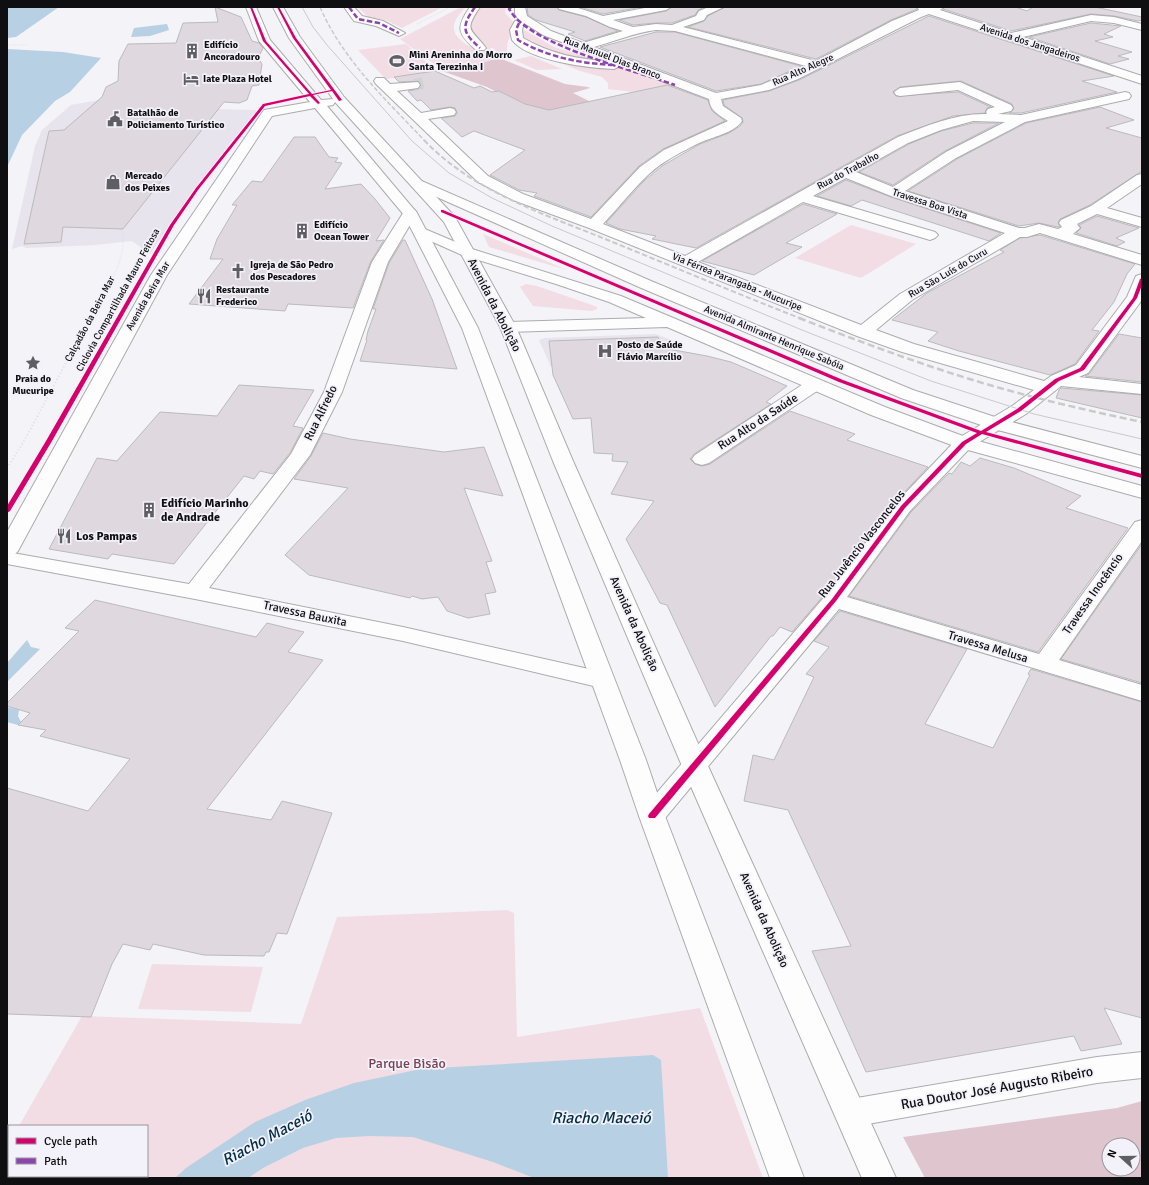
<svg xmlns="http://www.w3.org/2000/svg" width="1149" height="1185" viewBox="0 0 1149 1185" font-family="Signika,sans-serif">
	<rect width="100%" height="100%" fill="#f4f3f7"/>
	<g fill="#e7e4ee">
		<path d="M99,100L93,106L257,110L194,190L150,254L132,241L95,245L26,248L22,246L12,249L35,146L42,130L71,105Z"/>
		<path d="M656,334L674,341L656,361L551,367L539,340L545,338Z"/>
	</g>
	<g fill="#f2dde4">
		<path d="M358,7H443L402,28L385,20L368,17Z"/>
		<path d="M461,7H466C446,26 452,38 475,49L486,48C467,32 465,27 481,7H506L505,13L515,24L508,41L505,61L493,48H490L499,58L475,65L441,69L400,39Z"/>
		<path d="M521,28L554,47L609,64L572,60L522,39Z"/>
		<path d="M406,44L437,72L386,79L358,50Z"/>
		<path d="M536,53L618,67L674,86L642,93L608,89V83L602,77L580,71Z"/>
		<path d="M531,56L562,69L537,70L514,60Z"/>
		<path d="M851,225L916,244L861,278L795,258Z"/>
		<path d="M483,234L567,270L489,247Z"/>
		<path d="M526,284L537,286L592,305L597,307V309L592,311L533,306L520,287Z"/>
		<path d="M507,910L514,913L517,1037L700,1008L763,1178H48L38,1176H147V1126H19L82,1016L301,1024L337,917Z"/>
		<path d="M152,964L263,967L251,1012L138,1009Z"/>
	</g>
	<g fill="#dfc6ce" fill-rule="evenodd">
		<path d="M499,58L565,84L588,87L590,88L573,93L601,107L617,125L518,104L487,87L442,71L441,69L475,65Z"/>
		<path d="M1142,1101V1178H925L903,1137L1117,1108ZM1109,1145H1133V1169H1109Z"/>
	</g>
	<g fill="#b7d0e3">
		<path d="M7,7H59L16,37L7,38Z"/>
		<path d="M167,24L169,30L150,36L131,37L134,28Z"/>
		<path d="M7,49L63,52L101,58L70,92L55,101L22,135L7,167Z"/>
		<path d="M27,640L31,647L40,649L7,682V663Z"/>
		<path d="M7,707L19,710L18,716L21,722L18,725L7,722Z"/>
		<path d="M653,1055L661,1060L668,1178H534L493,1162L413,1137L369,1136L336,1138L303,1148L263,1168L248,1178H175L186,1168L255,1122L305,1100L354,1083L421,1069Z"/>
	</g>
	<g fill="#dfd8df" stroke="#bbbabd">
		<path d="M215,7L241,17L252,41L259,43L263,48L258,58L262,64L259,85L252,86L247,100L239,103L224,102L123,229L63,227L61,242L24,244L49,131L64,130L102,97L106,87L118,81L119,61L128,44L176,43L183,23L218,22Z"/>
		<path d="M527,7H557L559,10L586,17L618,31L585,41L568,34L575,32L536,20L528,15Z"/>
		<path d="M580,7H642L603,14Z"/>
		<path d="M672,7H705L698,10L695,15L672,23H656L633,25L619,20L666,11Z"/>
		<path d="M725,7H916L917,9L891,20L816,59L688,27L704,21L708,16Z"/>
		<path d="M945,7H1015L1027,11L1033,7H1095L1142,17V20L1138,21L1114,16L1091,14L1011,31L943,9Z"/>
		<path d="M929,16L1114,76L1082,81L1117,92L1021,113H1009L1014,109L1012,104L961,81L900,87L893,92L896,96L958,92L991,107L987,108L985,113L953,116L897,136L696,248L652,239L656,236L620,229L606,223L644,181L662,166L700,144L729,133L740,126L743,122L742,118L724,105L723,100L769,91L799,80Z"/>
		<path d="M1091,23L1121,26L1104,34L1113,37L1095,41L1132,52L1118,56L1129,59L1110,64L1029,37Z"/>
		<path d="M656,32H675L801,66L761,84L716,91L600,47Z"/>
		<path d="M435,71L474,88L480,86L492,92L499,91L525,104L549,110L667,85L708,100L712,111L725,121L663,149L639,166L591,217L534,196L537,193L519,190L490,175L525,150L474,131L462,137L441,118L455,116L457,113L455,108L450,107L431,110L421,100L417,101L408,91L419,89L421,86L419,81L399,82L394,77Z"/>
		<path d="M1100,107L1134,120L1106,128L1142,138V171L1090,205L1060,219L1058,223L1060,226L1058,227L1039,223L1019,226L908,191L957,159L1026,123Z"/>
		<path d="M973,123H999L945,151L893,185L859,172L909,144L941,131Z"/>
		<path d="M294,137H315L329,157L338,158L335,162L342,163L325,189L361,184L375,199L390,218L376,241L384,240L371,261L353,308L288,304L285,311L189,304L223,259H210L217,239L237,205H232L252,181L262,182Z"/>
		<path d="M846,180L891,197L1001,233L989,241L862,200L851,206L817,196Z"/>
		<path d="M803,204L837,214L786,243L802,247L754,275L702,261Z"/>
		<path d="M1097,216L1139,228L1116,238L1125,242L1117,246L1076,233L1081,228L1079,225Z"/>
		<path d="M1040,235L1135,264L1127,274L1114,302L1092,330L1099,331L1075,364L1050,375L959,351L928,341L938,332L892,320L927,293L1004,252L1000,250L1020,238Z"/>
		<path d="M403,240H405L432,299L457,369L360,361L367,340H366L368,331L376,309H373L389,263Z"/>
		<path d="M1119,334L1142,338V382L1085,376L1089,374Z"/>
		<path d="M658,337L663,348L707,356L731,362L787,386L766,402L771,404L694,454L690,459L695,464L702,466L710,464L790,411L855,434L847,440L928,467L895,502L825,594L792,632L780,627L773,636H771L715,707L667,605L660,603L626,539L654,501L611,494L628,462L612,461L613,454L594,453L591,418L573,419L553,375L549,341Z"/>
		<path d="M239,385L314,390L293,426L303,428L290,453L273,474L260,471L254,479L244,476L174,564L112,554L108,559L49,549L97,458L117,461L160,412L217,416Z"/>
		<path d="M1061,388L1142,395V418L1056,398L1059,390Z"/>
		<path d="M323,433L350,439L444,452L484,447L503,496L464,488L492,561L486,562L496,592L485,594L490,614L468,618L447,611L438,597L422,599L412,596L410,598L309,575L285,555L348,488L294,479L311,456Z"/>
		<path d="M980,458L1014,468L1081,496L1066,508L1128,528L1038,652L849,596L911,512L949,473L952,474L961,462L970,466Z"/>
		<path d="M1142,544V683L1061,659Z"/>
		<path d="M95,600L256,637L267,623L304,632L288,652L323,660L207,809L271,820L282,801L332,813L287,934L277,933L269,952H266L264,956L204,955L153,944L150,950L123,944L112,964L91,1017L7,1014V788L88,811L130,759L40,736L46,730L18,725L30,713L7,706V703L79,631L65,628Z"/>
		<path d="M840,611L967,649L925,724L993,748L1030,675L1028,674L1031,669L1142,702V1018L1104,1008L1122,1044L1081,1051L1074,1036L866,1072L812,951L851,946L788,810L744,801L753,755L774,760L814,677L806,674L829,647L814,641Z"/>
	</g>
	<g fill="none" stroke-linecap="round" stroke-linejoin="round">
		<path stroke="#d2d1d4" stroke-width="12" stroke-dasharray="12 6" stroke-linecap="butt" d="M414,85L423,83"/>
		<g stroke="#acabae" stroke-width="2">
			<g id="minor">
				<path d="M344,7H354L362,16L383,21L405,33L399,36L376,26L354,21Z"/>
				<path d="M470,7H480C463,32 471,28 486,48L484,50H476C458,34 455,28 470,7Z"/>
				<path d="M515,7H525L527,16L551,31L583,43L623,31L610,27L586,16L559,9L558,7H575L603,16L650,7H671L666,10L613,20L633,27L656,24L672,25L696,16L699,11L709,7H724L707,15L704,20L683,27L816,61L892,21L919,10L917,7H944L940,10L1011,33L1091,15L1114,17L1142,24V30L1114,23L1091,21L1023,37L1142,76V84L929,14L921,17L798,79L769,90L721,99L723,106L741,118L742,121C734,133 712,137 699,143C682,152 664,160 649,174C633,189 619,207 603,224L685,256L898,137C926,126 957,113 987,114L986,112L988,109L995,107L958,90L900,96L896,95L894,92L900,88L960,82L1011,105L1013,108L1011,111L998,114L1021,115L1125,92L1129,93L1131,96L1129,99L1025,122L956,158L905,191L1019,228H1025L1039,224L1058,229L1062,227L1059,223L1061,220L1091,206L1137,175L1142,174V184L1107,208L1142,218V227L1097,214L1077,224L1080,228L1073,234L1142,255V265L1040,233L1027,237H1020L912,300L876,330L914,344L1044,381L1051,376L1076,365L1127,297L1136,276L1142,274V300L1088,373L1079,377L1142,384V394L1061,386L1026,414L971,447L910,511L847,597L1039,654L1135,522L1142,520V541L1059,660L1142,685V701L839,609L661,823L652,825L643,823L639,816L643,809L826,595L896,503L957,439L1012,406L1034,390L902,352L857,336L589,228L513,200L478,182L376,84L374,81L376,78H384L390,84L418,82L420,85L418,88L397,91L421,113L450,108L454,109L456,112L454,115L428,119L488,176L523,194L591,219L640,167L664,150L728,121C719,115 710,111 709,99L620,65L618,67L614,69C589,68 528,61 512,40L510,30L515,21L519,20L515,14ZM524,23L543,35L611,61C579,60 551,54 523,38L522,30ZM656,30L675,31L806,66L761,85L716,93L594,47C615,41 634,33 656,30ZM973,121L1005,122L946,152L893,187L856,172L908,143L941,130ZM846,178L891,196L1005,233L900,294L861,325L698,262L803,202L930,240L935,238L938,235L935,232L813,196Z"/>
				<path d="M410,209L415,210L417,213L388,262L342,392L310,455L209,588L403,627L602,672L610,675L614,680L610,685L602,688L403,641L195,599L7,564V552L189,584L291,454L324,392L372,262L405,210Z"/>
				<path d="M814,380L820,381L823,385L820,389L709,463L702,465L695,463L692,459L695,455L808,381Z"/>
				<path d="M1142,1052V1078L1097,1083L851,1127L840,1123L835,1113L840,1103L851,1099L1097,1057Z"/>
			</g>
		</g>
		<g stroke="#acabae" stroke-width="2">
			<path id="major" d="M246,7H256L270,40L321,100L333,99L289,38L273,7H283L300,37L344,97L455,217L516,327L573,461L708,766L896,1178H862L682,766L553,461L500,327L444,222L335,102L333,105L327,106L417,213L478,328L646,760L665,816L804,1178H770L639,816L620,760L462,328L404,215L315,108L272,116L167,275L18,551L14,555L7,557V532L151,275L264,110L310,102L259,41Z"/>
		</g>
		<g stroke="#acabae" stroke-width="2">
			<g id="highway">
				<path d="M417,179L651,281L913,390L1004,420L1142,456V468L990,428L901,398L639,287L412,186L410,183L412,180Z"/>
				<path d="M420,227L472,249L621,296L885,407L971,439L1142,486V498L957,447L871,415L667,327L508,332L502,331L500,327L502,323L508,322L646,318L609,302L556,284L462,255L415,234L413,231L415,228Z"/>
			</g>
		</g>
		<g stroke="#ddddde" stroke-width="1.5" stroke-dasharray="0.5 1.5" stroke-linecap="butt">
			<path d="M815,7H826"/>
			<path d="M1028,7L1038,9"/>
			<path d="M744,12L764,7"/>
			<path d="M762,19L810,7"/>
			<path d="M417,24L450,7"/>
			<path d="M7,45H26"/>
			<path d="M181,143L186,137"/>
			<path d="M90,319C103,295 131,256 121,229"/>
		</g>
		<path stroke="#ddddde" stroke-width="2" stroke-dasharray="1 2.5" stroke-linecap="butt" d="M7,468L23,443L90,318"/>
		<use href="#minor" fill="#fdfdfe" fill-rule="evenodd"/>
		<use href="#major" fill="#fdfdfe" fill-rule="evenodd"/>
		<use href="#highway" fill="#fdfdfe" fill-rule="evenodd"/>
		<path stroke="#cacacb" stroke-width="1" d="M302,7L313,27L327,45L412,141L449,173L492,198L552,226L802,330L931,381L1034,414L1142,439"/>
		<path stroke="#cacacb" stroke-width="1.5" stroke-dasharray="4.5 2" stroke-linecap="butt" d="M320,7C343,60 386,100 425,141"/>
		<path stroke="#cacacb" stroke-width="2" stroke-dasharray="5.5 2.5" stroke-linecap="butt" d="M424,140C473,192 547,215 610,241C674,267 738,294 802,319"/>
		<path stroke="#cacacb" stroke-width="2.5" stroke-dasharray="7 3.5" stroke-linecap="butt" d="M799,318C861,342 922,365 986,384C1037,399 1090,411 1142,422"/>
		<g stroke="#8e44ad" stroke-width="2.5" stroke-dasharray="5.5 2.5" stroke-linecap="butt">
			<path d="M349,7L358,19L379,23L399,33"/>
			<path d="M475,7C461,27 462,32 480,48"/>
			<path d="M511,7L509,9C512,13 515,18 519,21C552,50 632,70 675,85"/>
			<path d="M519,23L516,30L518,40C548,57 578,63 612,65"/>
		</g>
		<g stroke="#f3f1f9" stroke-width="2">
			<g id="cycleway">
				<path d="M250,7H252L266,41L312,94L331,90L293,38L277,7H279L296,38L342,100L339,101L332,91L313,95L320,103L318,104L310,96L265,106L198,190L174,225L52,441L10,511L7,513V506L46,441L170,225L196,188L263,104L309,94L263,41Z"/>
				<path d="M441,210H443L843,380L981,431L1017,409L1055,379L1080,368L1133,298L1140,279L1142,278V285L1137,298L1084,370L1059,381L1021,411L986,432L1142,474V478L982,434L966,444L905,508L836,601L655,818H649L648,816L649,814L832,599L901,506L962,442L977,433L839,382L441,212Z"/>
			</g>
		</g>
		<use href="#cycleway" fill="#d6006c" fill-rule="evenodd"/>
	</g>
	<defs>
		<g id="building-bare" transform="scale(1.2)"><path d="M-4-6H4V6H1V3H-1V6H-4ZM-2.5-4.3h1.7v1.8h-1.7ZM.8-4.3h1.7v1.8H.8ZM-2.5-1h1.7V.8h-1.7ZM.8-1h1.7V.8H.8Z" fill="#5f5e62" stroke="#f3f1f9" stroke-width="2.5" paint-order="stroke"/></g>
		<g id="stadium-bare" transform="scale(1.2)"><path d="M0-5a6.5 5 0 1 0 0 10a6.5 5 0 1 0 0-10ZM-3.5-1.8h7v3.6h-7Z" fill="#5f5e62" stroke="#f3f1f9" stroke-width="2.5" paint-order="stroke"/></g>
		<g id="hotel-bare" transform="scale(1.2)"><path d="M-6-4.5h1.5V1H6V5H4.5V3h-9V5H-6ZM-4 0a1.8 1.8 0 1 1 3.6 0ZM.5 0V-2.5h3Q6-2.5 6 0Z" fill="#5f5e62" stroke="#f3f1f9" stroke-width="2.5" paint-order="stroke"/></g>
		<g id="civic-bare" transform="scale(1.2)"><path d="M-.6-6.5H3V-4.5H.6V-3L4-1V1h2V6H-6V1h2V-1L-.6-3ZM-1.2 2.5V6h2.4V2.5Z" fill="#5f5e62" stroke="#f3f1f9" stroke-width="2.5" paint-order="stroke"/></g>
		<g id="shop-bare" transform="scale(1.2)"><path d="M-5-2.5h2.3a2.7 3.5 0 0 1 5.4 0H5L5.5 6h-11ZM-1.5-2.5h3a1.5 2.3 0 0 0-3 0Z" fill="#5f5e62" stroke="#f3f1f9" stroke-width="2.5" paint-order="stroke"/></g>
		<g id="church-bare" transform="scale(1.2)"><path d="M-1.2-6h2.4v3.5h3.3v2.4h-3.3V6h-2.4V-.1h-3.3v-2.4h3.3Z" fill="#5f5e62" stroke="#f3f1f9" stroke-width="2.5" paint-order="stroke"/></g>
		<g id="restaurant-bare" transform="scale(1.2)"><path d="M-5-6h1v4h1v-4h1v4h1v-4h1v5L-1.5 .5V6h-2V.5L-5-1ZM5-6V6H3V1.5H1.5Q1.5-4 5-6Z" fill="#5f5e62" stroke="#f3f1f9" stroke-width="2.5" paint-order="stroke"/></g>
		<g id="hospital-bare" transform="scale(1.2)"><path d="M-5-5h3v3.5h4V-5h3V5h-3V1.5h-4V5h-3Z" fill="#5f5e62" stroke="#f3f1f9" stroke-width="2.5" paint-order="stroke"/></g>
		<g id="sight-bare" transform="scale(1.2)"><path d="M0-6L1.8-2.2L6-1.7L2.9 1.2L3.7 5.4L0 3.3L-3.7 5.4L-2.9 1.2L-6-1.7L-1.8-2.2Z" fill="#5f5e62" stroke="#f3f1f9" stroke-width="2.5" paint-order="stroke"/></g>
	</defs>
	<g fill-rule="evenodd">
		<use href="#building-bare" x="192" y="51"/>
		<use href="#stadium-bare" x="397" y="61"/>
		<use href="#hotel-bare" x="191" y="79"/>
		<use href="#civic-bare" x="115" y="119"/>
		<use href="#shop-bare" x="113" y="182"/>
		<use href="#building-bare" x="302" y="231"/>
		<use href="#church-bare" x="238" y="271"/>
		<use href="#restaurant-bare" x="204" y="296"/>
		<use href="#hospital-bare" x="605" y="351"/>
		<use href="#sight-bare" x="33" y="363"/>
		<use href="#building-bare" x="149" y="510"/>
		<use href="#restaurant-bare" x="64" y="536"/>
	</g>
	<g text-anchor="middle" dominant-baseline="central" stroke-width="3.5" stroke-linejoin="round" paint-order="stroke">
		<g font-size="10" fill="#0f0e11" stroke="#f3f1f9">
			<text transform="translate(1030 43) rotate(18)">Avenida dos Jangadeiros</text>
			<text transform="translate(612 58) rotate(21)">Rua Manuel Dias Branco</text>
			<text transform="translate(803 70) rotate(-24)">Rua Alto Alegre</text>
			<text transform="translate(848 171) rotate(-28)">Rua do Trabalho</text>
			<text transform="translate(930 204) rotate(18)">Travessa Boa Vista</text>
			<text transform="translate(948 273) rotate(-30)">Rua São Luís do Curu</text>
			<text transform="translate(737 282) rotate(22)">Via Férrea Parangaba - Mucuripe</text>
			<text transform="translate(148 296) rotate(-60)">Avenida Beira Mar</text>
			<text transform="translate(118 300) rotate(-61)">Ciclovia Compartilhada Mauro Feitosa</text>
			<text transform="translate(90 319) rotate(-62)">Calçadão da Beira Mar</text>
			<text transform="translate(774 338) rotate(23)">Avenida Almirante Henrique Sabóia</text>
		</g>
		<g font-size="10" font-weight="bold" fill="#0f0e11" stroke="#f3f1f9" text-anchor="start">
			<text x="204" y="45">Edifício<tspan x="204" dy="12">Ancoradouro</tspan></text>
			<text x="409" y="55">Mini Areninha do Morro<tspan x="409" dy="12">Santa Terezinha I</tspan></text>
			<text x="203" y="79">Iate Plaza Hotel</text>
			<text x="127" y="113">Batalhão de<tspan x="127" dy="12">Policiamento Turístico</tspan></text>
			<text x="125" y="176">Mercado<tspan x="125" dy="12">dos Peixes</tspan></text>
			<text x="314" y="225">Edifício<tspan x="314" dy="12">Ocean Tower</tspan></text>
			<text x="250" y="265">Igreja de São Pedro<tspan x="250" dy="12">dos Pescadores</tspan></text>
			<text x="216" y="290">Restaurante<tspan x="216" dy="12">Frederico</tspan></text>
			<text x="617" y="345">Posto de Saúde<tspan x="617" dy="12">Flávio Marcílio</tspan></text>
			<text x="33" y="379" text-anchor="middle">Praia do<tspan x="33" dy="12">Mucuripe</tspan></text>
		</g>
		<g font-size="12" fill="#0f0e11" stroke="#f3f1f9">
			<text transform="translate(494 305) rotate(63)">Avenida da Abolição</text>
			<text transform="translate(321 413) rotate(-64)">Rua Alfredo</text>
			<text transform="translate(758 422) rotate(-33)">Rua Alto da Saúde</text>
			<text transform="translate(862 544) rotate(-52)">Rua Juvêncio Vasconcelos</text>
			<text transform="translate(1093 594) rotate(-55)">Travessa Inocêncio</text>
			<text transform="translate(305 614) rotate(12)">Travessa Bauxita</text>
			<text transform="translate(634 624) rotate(66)">Avenida da Abolição</text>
			<text transform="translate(988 647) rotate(17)">Travessa Melusa</text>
			<text transform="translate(764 920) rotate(66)">Avenida da Abolição</text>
		</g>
		<g font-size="12" font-weight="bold" fill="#0f0e11" stroke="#f3f1f9" text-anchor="start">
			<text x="161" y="503">Edifício Marinho<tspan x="161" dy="14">de Andrade</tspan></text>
			<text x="76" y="536">Los Pampas</text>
		</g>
		<g font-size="14" fill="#7b4151" stroke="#f3f1f9">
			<text x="407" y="1063">Parque Bisão</text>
		</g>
		<g font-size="14" fill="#0f0e11" stroke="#f3f1f9">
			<text transform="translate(997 1088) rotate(-10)">Rua Doutor José Augusto Ribeiro</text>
		</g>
		<g font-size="16" font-style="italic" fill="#002e47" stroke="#f3f1f9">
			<text x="601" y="1118">Riacho Maceió</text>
			<text transform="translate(267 1138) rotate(-28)">Riacho Maceió</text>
		</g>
	</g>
	<rect width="1149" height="1185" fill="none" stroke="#0f0e11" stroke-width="16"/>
	<rect x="8" y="1125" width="140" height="52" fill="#f3f1f9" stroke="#98969c"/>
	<rect x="16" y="1138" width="20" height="6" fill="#d6006c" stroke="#98969c"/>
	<text x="44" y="1145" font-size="12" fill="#0f0e11">Cycle path</text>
	<rect x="16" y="1158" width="20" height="6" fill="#8e44ad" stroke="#98969c"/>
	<text x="44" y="1165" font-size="12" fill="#0f0e11">Path</text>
	<g transform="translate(1121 1157) rotate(291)"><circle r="19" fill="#f3f1f9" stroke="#98969c"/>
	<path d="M0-3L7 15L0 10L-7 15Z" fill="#5f5e62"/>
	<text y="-6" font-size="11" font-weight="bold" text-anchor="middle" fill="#0f0e11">N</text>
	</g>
</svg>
